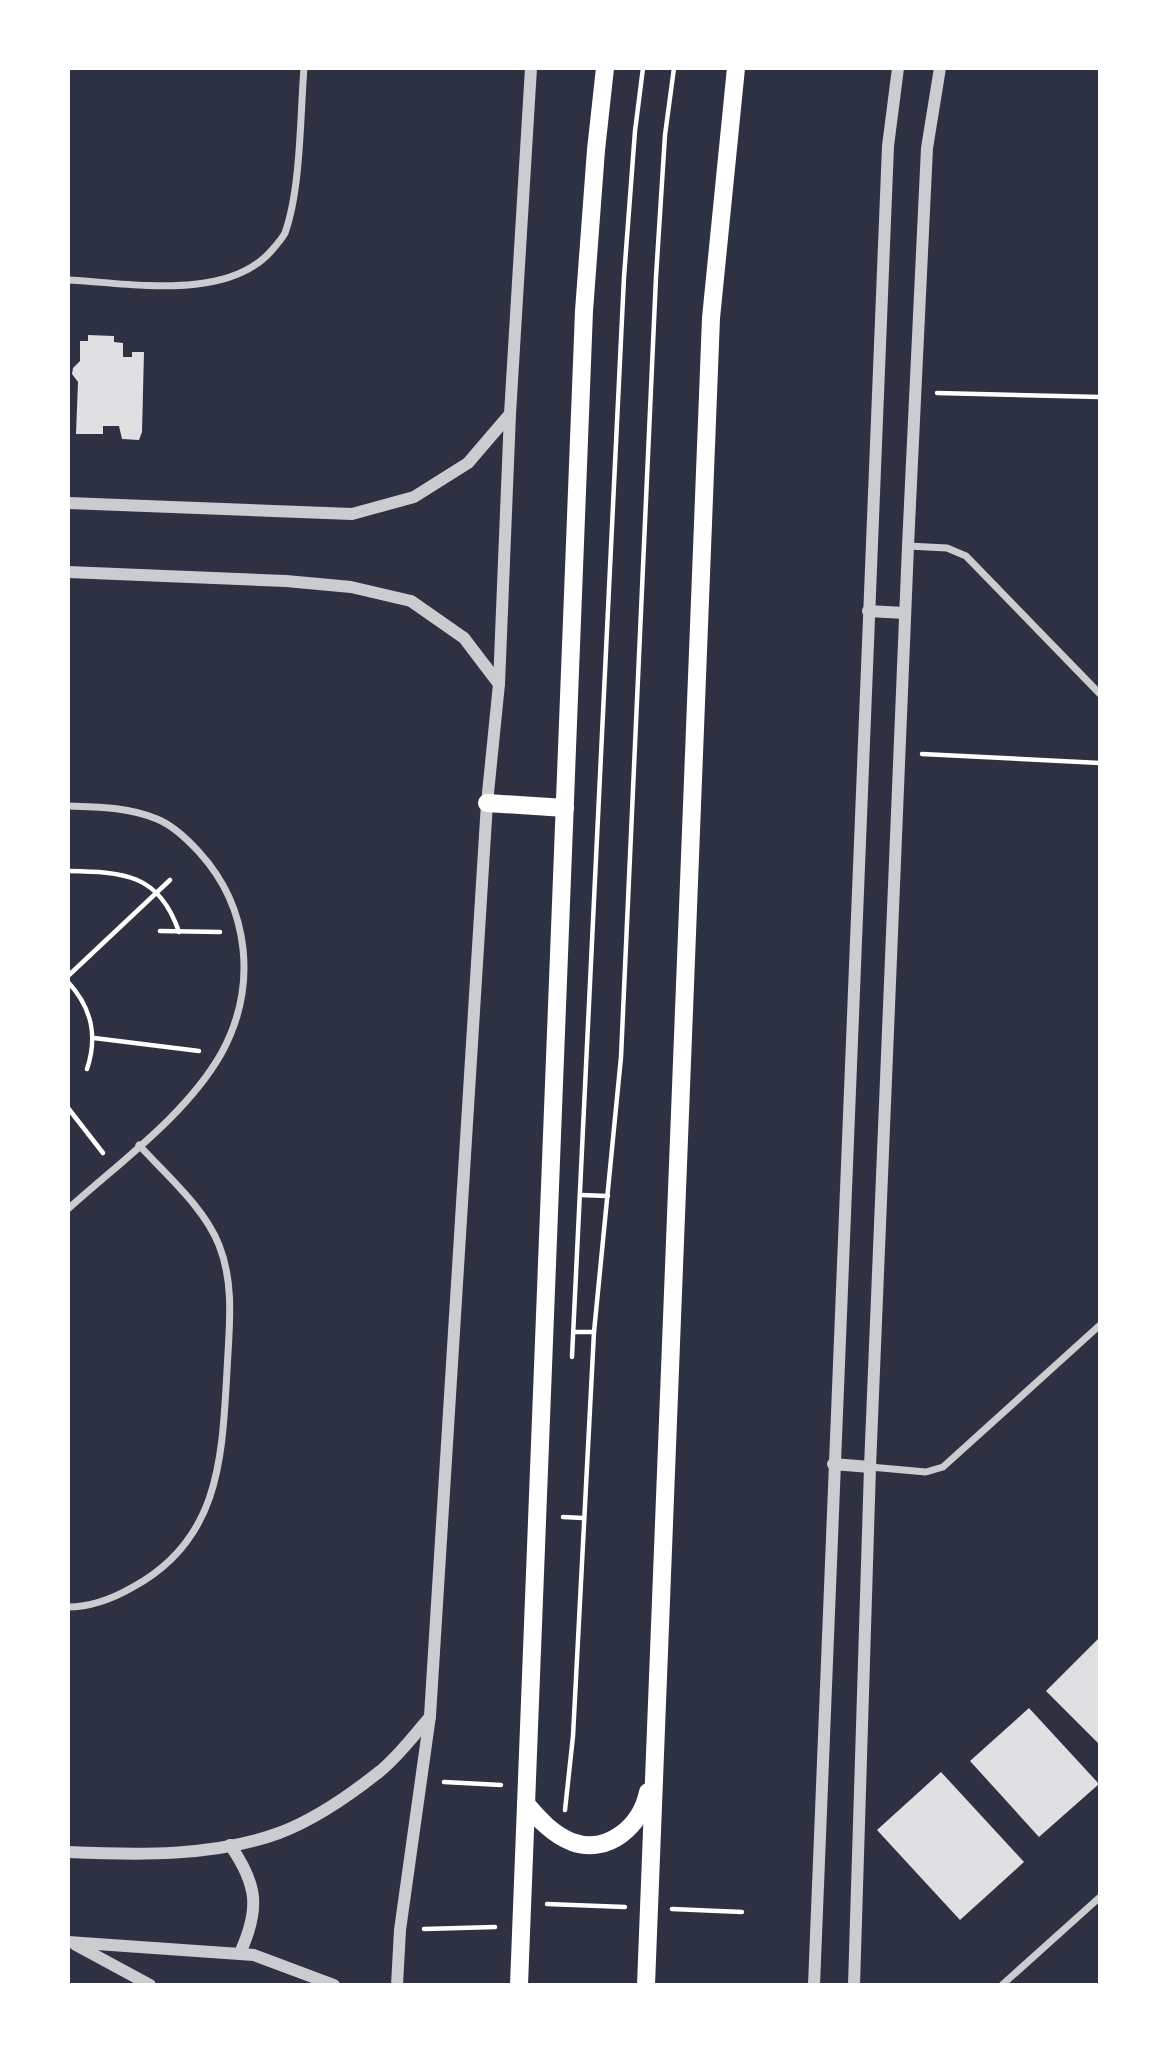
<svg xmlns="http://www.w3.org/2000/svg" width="1168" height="2053" viewBox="0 0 1168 2053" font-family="Barlow,sans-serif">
	<rect width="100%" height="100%" fill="#2d3142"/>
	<g fill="#e0e0e3">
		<path d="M88,335L114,336V342L123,343V357H132V352H144L142,432L139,440L122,439L119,426H103V434H76L78,382L72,374L73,368L80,361V341H88Z"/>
		<path d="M1100,1637V1745L1046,1691Z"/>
		<path d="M1029,1708L1099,1784L1039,1837L970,1761Z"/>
		<path d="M941,1772L1024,1862L960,1920L877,1830Z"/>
	</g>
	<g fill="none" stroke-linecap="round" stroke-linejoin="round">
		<g stroke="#fff" stroke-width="4.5">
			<path d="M937,393L1100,397"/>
			<path d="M922,754L1100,763"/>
			<path d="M68,871C123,872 159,873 179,932"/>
			<path d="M160,931L220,932"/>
			<path d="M68,976L170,880"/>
			<path d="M68,982C92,1008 98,1036 87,1069"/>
			<path d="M94,1038L199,1051"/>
			<path d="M68,1108L103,1153"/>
			<path d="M581,1195L608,1196"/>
			<path d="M574,1332H594"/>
			<path d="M572,1357L624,277L635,131L643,68"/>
			<path d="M563,1517L583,1518"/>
			<path d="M444,1782L501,1785"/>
			<path d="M565,1810L573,1736L594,1332L621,1057L656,277L665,135L674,68"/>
			<path d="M547,1904L625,1907"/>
			<path d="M672,1909L742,1912"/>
			<path d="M424,1929L495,1927"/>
		</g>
		<g stroke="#caccd0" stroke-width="7">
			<path d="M68,280C130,283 228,302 272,250C276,245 282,239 285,233C301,188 300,117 304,68"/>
			<path d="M908,546L947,548L966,556L1100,694"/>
			<path d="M68,806C99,807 128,807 157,819C172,825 188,840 199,852C250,908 258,987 221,1054C186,1115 120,1162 68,1209"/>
			<path d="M870,1467L926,1472L943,1467L1100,1325"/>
			<path d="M68,1607C91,1607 114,1598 133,1587C220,1540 222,1458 227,1371C229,1328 235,1285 219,1245C204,1207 166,1175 139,1145"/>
			<path d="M1002,1985L1100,1897"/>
		</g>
		<g stroke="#caccd0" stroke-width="12">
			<path d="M68,503L352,514L414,497L468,463L510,414"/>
			<path d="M68,572L286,581L351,587L411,601L464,638L499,684"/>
			<path d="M868,611L905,613"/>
			<path d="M833,1464L870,1467"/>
			<path d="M230,1845C258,1885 260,1909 240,1953"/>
			<path d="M68,1852C137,1855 214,1857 279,1833C314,1820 350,1795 379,1772C398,1757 414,1735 430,1717"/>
			<path d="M68,1942L254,1955L334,1985"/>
			<path d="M76,1945L150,1985"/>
			<path d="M397,1985L400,1930L430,1716L487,803L499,684L510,414L531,68"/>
			<path d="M814,1985L888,146L898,68"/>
			<path d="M854,1985L870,1467L908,546L927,148L940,68"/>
		</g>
		<g stroke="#fff" stroke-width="18">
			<path d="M487,803L565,808"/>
			<path d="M526,1804C539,1819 552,1834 572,1842C608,1855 641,1826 648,1792"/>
			<path d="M519,1985L584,311L596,150L605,68"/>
			<path d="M646,1985L711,318L736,68"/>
		</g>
	</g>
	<rect width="1168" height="2053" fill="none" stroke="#ffffff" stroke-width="140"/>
</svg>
